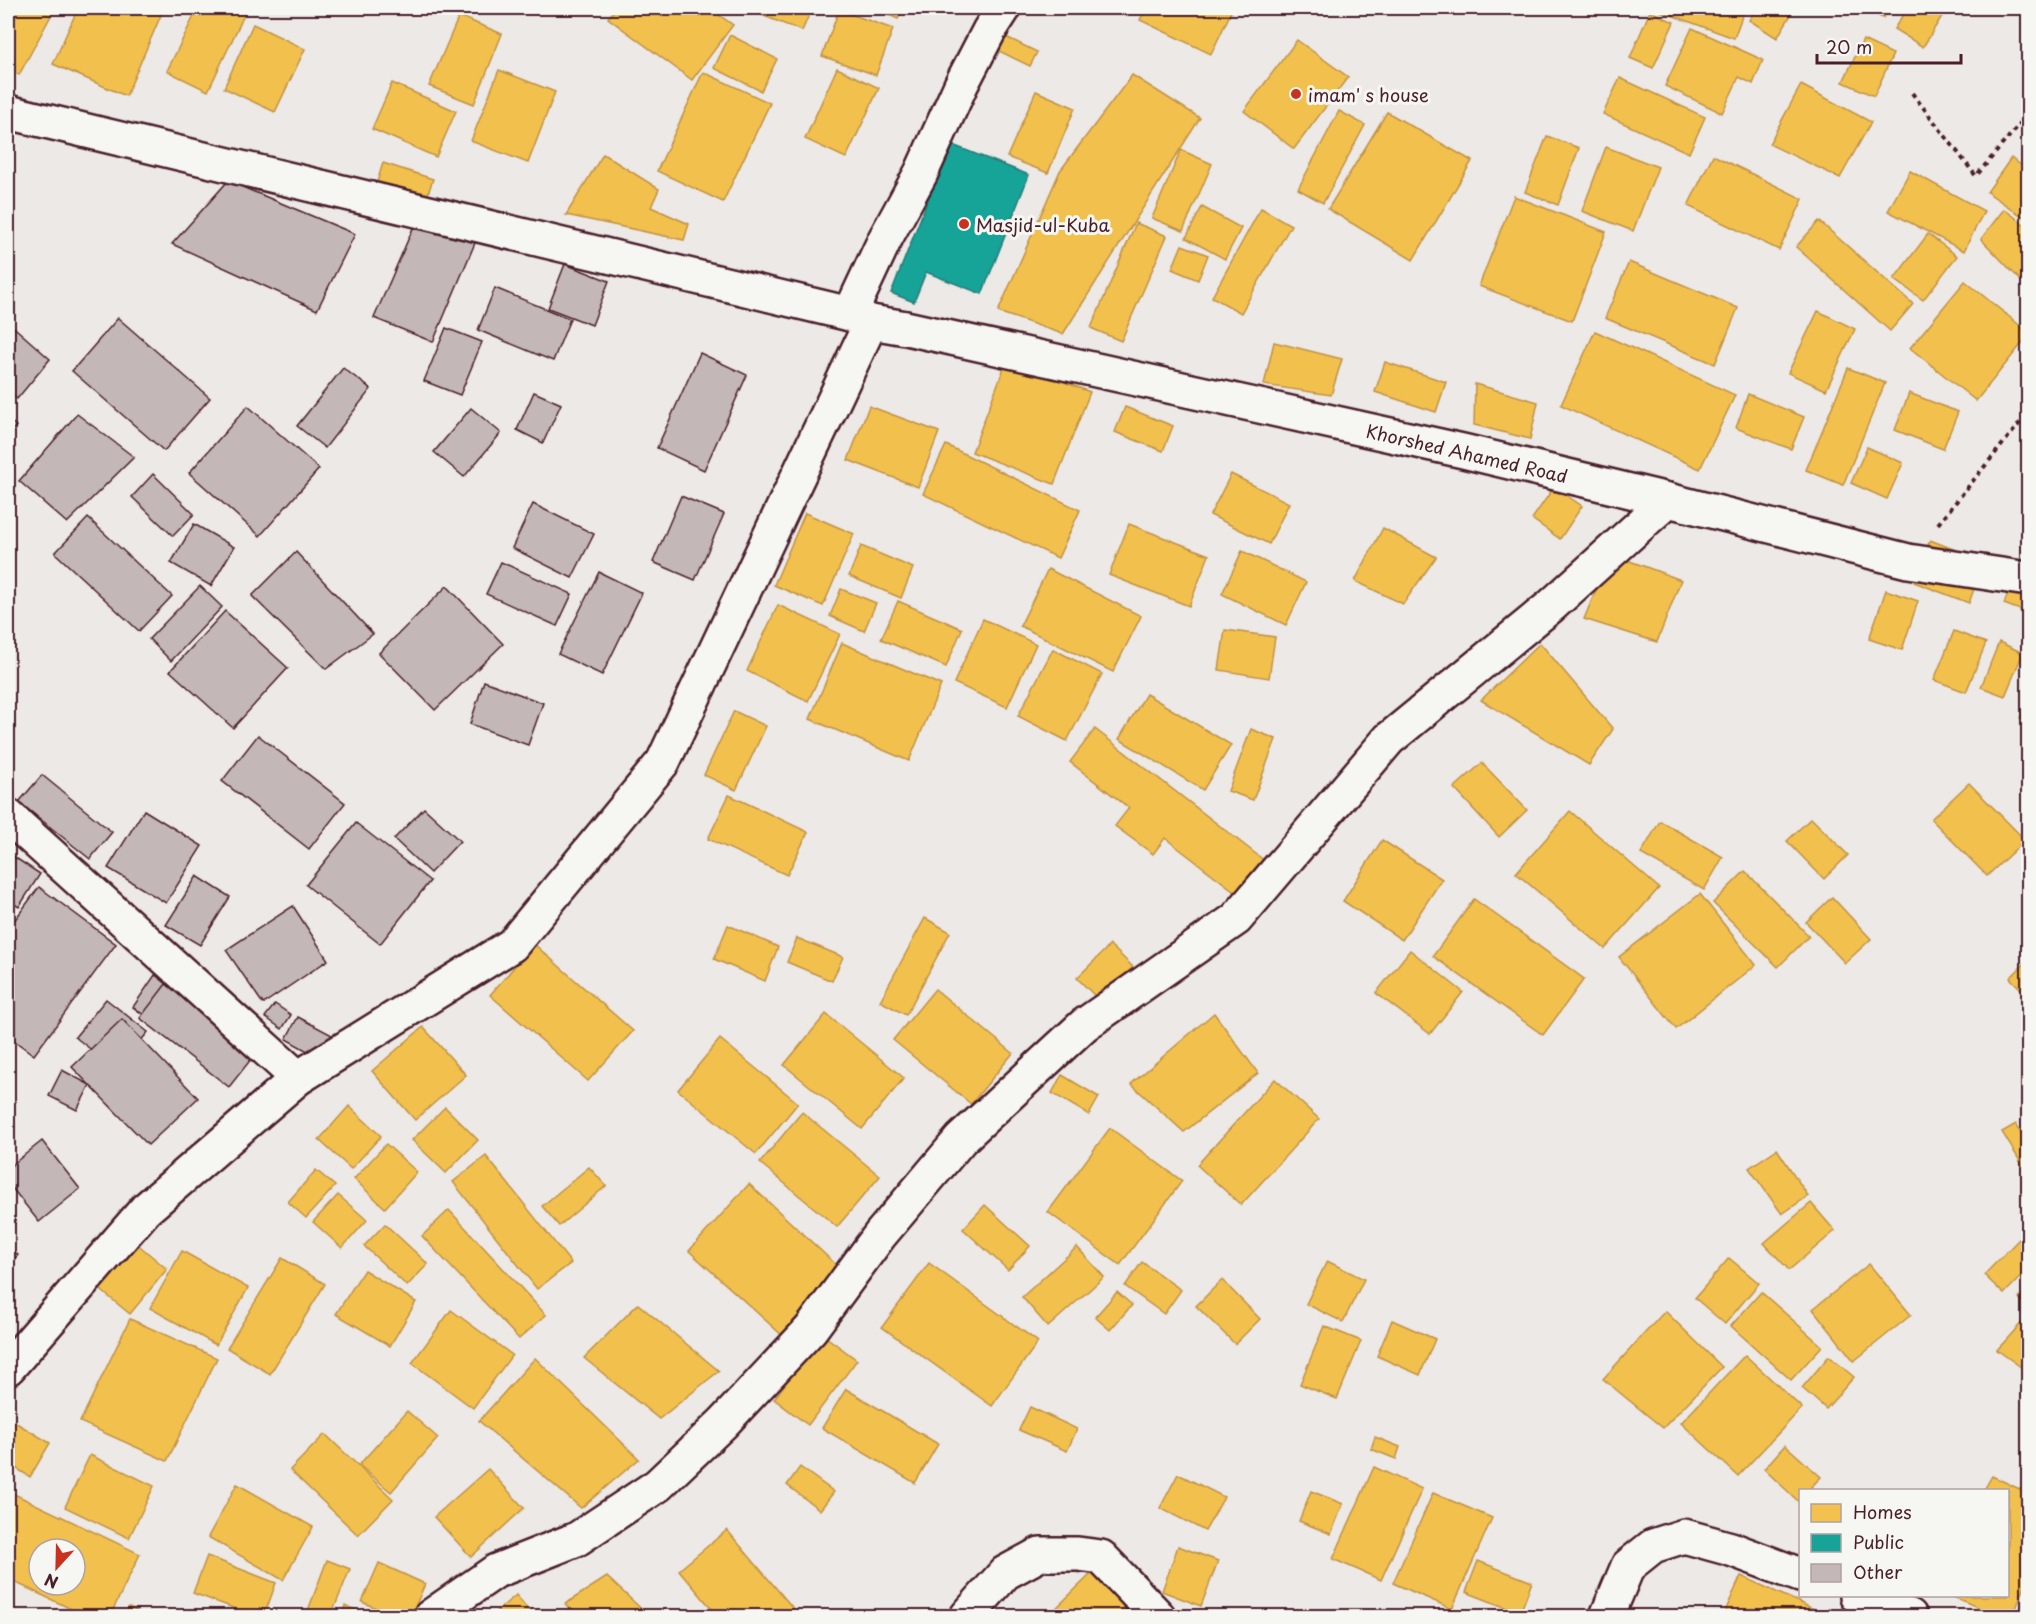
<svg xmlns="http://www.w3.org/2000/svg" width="2036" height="1624" viewBox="0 0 2036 1624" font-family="'Playpen Sans',sans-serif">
	<rect width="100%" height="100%" fill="#ece9e6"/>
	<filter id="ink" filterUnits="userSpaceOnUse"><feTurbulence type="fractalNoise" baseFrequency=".0167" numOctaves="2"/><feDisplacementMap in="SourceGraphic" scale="12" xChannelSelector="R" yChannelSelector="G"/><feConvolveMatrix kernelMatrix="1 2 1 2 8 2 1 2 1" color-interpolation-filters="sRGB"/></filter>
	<g filter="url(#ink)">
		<g fill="#f2c14e" stroke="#c09044" stroke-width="1.5" fill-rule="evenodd">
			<path d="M8,8H55L19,75L8,69Z"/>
			<path d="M78,8H164L126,96L53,64Z"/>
			<path d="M198,8H233L245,13L208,91L167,71Z"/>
			<path d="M616,8H709L733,25L692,80L608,18Z"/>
			<path d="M744,8H812L802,31Z"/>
			<path d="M873,8H903L898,19Z"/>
			<path d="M1146,8H1226L1232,10L1211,54L1140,20Z"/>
			<path d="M1652,8H1745L1734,38Z"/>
			<path d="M1757,8H1795L1777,38L1749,20Z"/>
			<path d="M1861,8H1888L1883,18Z"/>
			<path d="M1907,8H1947L1923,47L1894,29Z"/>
			<path d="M839,10L893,29L876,75L822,56Z"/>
			<path d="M1650,11L1674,22L1653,68L1630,58Z"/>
			<path d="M459,16L502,34L474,104L429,86Z"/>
			<path d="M253,24L305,49L275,112L224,88Z"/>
			<path d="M1692,28L1763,60L1753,84L1739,77L1722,113L1665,86Z"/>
			<path d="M730,35L777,59L761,91L714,68Z"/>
			<path d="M1006,37L1037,52L1030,66L999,51Z"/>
			<path d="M1297,40L1348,77L1294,149L1244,111Z"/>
			<path d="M1863,40L1893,54L1874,96L1843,82Z"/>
			<path d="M837,68L879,88L846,158L805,139Z"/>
			<path d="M499,70L555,92L528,163L471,141Z"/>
			<path d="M703,72L770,103L723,202L657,171Z"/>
			<path d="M1132,75L1200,118L1063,334L998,312L1060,171Z"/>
			<path d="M1620,78L1705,117L1689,153L1603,114Z"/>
			<path d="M392,83L456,111L436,157L372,129Z"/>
			<path d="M1801,85L1871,122L1840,178L1769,144Z"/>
			<path d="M1036,91L1075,108L1048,173L1007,157Z"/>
			<path d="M1339,111L1365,125L1323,203L1298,189Z"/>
			<path d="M1387,112L1472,161L1413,260L1328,209Z"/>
			<path d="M1547,136L1579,148L1558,205L1525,192Z"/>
			<path d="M1606,147L1658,167L1633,231L1582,211Z"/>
			<path d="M1181,150L1212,164L1183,231L1152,218Z"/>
			<path d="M603,154L659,189L651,207L689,224L684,240L566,215Z"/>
			<path d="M1713,155L1803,199L1779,250L1688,206Z"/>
			<path d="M2011,158L2028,170V220L1987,192Z"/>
			<path d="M383,163L433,179L421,214L372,198Z"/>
			<path d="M1910,171L1984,211L1964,251L1888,211Z"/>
			<path d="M1514,196L1606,232L1572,321L1479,286Z"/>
			<path d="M1202,207L1241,228L1225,259L1186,238Z"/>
			<path d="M1261,208L1291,225L1241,313L1212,297Z"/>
			<path d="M2004,209L2028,227V288L1981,239Z"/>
			<path d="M1819,221L1913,304L1890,331L1796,247Z"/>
			<path d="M1136,223L1167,236L1121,341L1091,328Z"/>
			<path d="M1928,234L1957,256L1923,300L1894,279Z"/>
			<path d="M1182,245L1208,255L1198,280L1172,269Z"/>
			<path d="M1629,262L1738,308L1715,364L1605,318Z"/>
			<path d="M1965,281L2028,332V336L1976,401L1910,348Z"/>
			<path d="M1818,311L1855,329L1826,390L1788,373Z"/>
			<path d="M1595,331L1735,395L1700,469L1561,405Z"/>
			<path d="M1274,342L1342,359L1331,395L1264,385Z"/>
			<path d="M1007,360L1090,392L1054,484L972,452Z"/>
			<path d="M1385,362L1446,382L1436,412L1375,392Z"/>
			<path d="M1848,368L1885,383L1843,485L1806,470Z"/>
			<path d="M1475,384L1538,402L1530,439L1474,425Z"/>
			<path d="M1909,393L1958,412L1943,449L1895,430Z"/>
			<path d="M1748,394L1804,417L1791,449L1736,428Z"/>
			<path d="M869,406L939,432L918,487L848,460Z"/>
			<path d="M1125,407L1173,426L1163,451L1115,432Z"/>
			<path d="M946,445L1080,510L1058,558L923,494Z"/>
			<path d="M1867,447L1903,463L1887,499L1851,483Z"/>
			<path d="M1231,474L1289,503L1269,544L1210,515Z"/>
			<path d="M1554,487L1582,506L1560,539L1532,519Z"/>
			<path d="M805,513L854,534L823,606L774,585Z"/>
			<path d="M1129,524L1209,555L1189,606L1109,575Z"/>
			<path d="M1383,528L1436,557L1403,604L1355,581Z"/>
			<path d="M1930,540L1984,561L1969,603L1914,582Z"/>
			<path d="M861,546L913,568L901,598L849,576Z"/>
			<path d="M1242,551L1306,582L1286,625L1222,594Z"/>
			<path d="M1611,554L1681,580L1657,642L1584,619Z"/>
			<path d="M2019,561L2028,565V613L2004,604Z"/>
			<path d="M1048,569L1141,616L1113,672L1020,626Z"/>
			<path d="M841,589L876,603L864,631L830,616Z"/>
			<path d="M1886,590L1918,601L1902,650L1869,639Z"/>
			<path d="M898,601L962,629L946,667L881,639Z"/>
			<path d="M778,605L840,634L808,701L747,671Z"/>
			<path d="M983,619L1036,644L1007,707L954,683Z"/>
			<path d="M1225,630L1275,637L1269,678L1219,670Z"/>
			<path d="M1954,631L1986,643L1966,692L1934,680Z"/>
			<path d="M1999,642L2023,653L2005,696L1981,687Z"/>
			<path d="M842,643L941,685L909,761L810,719Z"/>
			<path d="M1540,643L1613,729L1589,765L1481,700Z"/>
			<path d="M1053,649L1102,674L1067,741L1018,716Z"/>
			<path d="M1146,694L1231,745L1203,790L1119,739Z"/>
			<path d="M2028,697V721L2020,718Z"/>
			<path d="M734,711L766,726L736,790L704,775Z"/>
			<path d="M1095,729L1265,861L1238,894L1165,838L1153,854L1115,826L1129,808L1070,762Z"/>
			<path d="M1251,729L1276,739L1253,800L1228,791Z"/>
			<path d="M1482,763L1527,810L1499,837L1454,788Z"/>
			<path d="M1969,783L2025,840L1987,876L1931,819Z"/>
			<path d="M729,795L808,832L787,875L708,839Z"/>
			<path d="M1570,811L1659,888L1605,949L1516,873Z"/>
			<path d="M1811,818L1848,855L1824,879L1787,841Z"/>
			<path d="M1660,821L1723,857L1704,890L1641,854Z"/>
			<path d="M1382,840L1442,879L1402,940L1343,901Z"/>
			<path d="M1745,871L1809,936L1778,967L1713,903Z"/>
			<path d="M1700,894L1756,965L1676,1029L1619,957Z"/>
			<path d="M1832,897L1871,939L1845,963L1806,922Z"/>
			<path d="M1474,899L1584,979L1543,1035L1433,956Z"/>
			<path d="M925,918L950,932L906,1015L880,1001Z"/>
			<path d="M728,925L778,947L765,981L714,959Z"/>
			<path d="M797,938L843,957L832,981L787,962Z"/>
			<path d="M534,944L633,1031L588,1081L490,995Z"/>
			<path d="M1110,945L1133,967L1099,1000L1077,978Z"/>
			<path d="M1410,950L1463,992L1430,1034L1376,993Z"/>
			<path d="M2028,960V996L2010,978Z"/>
			<path d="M935,989L1013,1053L971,1104L893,1040Z"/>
			<path d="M1214,1013L1258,1073L1184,1132L1131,1084Z"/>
			<path d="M826,1014L904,1078L862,1129L784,1065Z"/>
			<path d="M423,1027L466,1075L415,1120L372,1071Z"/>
			<path d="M720,1039L798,1103L756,1154L678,1090Z"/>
			<path d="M1062,1075L1099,1097L1089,1115L1052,1093Z"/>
			<path d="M1275,1079L1319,1119L1241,1205L1197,1165Z"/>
			<path d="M349,1106L381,1136L351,1169L319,1140Z"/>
			<path d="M445,1107L478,1140L446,1173L412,1140Z"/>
			<path d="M802,1112L880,1176L837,1227L760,1163Z"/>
			<path d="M2016,1124L2028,1143V1174L2002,1132Z"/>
			<path d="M1110,1128L1182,1181L1120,1265L1048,1212Z"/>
			<path d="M386,1144L417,1172L385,1208L354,1179Z"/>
			<path d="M1777,1149L1808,1196L1782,1214L1749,1168Z"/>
			<path d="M486,1156L571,1263L537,1289L453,1182Z"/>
			<path d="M589,1167L606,1186L559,1226L542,1206Z"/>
			<path d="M316,1170L335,1186L306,1218L288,1202Z"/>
			<path d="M749,1184L845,1273L785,1338L689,1251Z"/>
			<path d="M338,1195L367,1220L342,1248L313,1222Z"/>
			<path d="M1811,1203L1835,1231L1789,1270L1764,1243Z"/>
			<path d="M985,1205L1030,1246L1008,1270L963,1229Z"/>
			<path d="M449,1210L546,1315L519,1339L422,1236Z"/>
			<path d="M385,1224L428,1264L407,1286L364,1246Z"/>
			<path d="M2020,1238L2028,1245V1269L2004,1294L1984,1275Z"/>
			<path d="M135,1242L167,1269L130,1314L97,1287Z"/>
			<path d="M1077,1247L1104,1277L1048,1327L1022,1297Z"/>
			<path d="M182,1251L248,1288L216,1345L150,1308Z"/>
			<path d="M282,1258L325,1284L270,1374L227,1348Z"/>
			<path d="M1729,1258L1759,1283L1725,1324L1695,1298Z"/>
			<path d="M1327,1261L1364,1279L1343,1322L1306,1304Z"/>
			<path d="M1142,1262L1181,1290L1164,1314L1125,1286Z"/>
			<path d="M929,1263L1038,1342L992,1406L882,1327Z"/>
			<path d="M1869,1264L1911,1315L1854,1361L1813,1309Z"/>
			<path d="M364,1270L416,1302L390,1346L336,1314Z"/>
			<path d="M1222,1280L1260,1319L1235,1344L1196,1306Z"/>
			<path d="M2028,1290V1308L2019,1298Z"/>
			<path d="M1117,1292L1132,1305L1110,1330L1095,1317Z"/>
			<path d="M1761,1292L1822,1346L1791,1380L1731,1326Z"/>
			<path d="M638,1304L719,1371L659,1419L584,1358Z"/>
			<path d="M451,1310L512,1355L473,1408L412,1363Z"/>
			<path d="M1665,1311L1722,1367L1663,1428L1603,1379Z"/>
			<path d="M130,1319L217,1358L167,1461L80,1422Z"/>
			<path d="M2025,1319L2028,1322V1372L1997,1350Z"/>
			<path d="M1392,1320L1435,1339L1420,1375L1377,1356Z"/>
			<path d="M1324,1326L1361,1341L1337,1399L1300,1384Z"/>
			<path d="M822,1334L857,1360L808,1425L774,1399Z"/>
			<path d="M1745,1355L1802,1408L1738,1476L1681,1423Z"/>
			<path d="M1829,1356L1854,1377L1826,1409L1802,1388Z"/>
			<path d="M535,1358L639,1459L581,1508L479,1421Z"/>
			<path d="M846,1389L938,1444L915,1483L822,1428Z"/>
			<path d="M1030,1407L1077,1429L1067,1451L1019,1430Z"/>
			<path d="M407,1411L438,1438L391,1492L359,1465Z"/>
			<path d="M8,1418L50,1443L30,1477L8,1463Z"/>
			<path d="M325,1434L393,1499L358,1535L290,1470Z"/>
			<path d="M1375,1437L1400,1447L1396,1459L1371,1449Z"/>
			<path d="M1785,1445L1821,1477L1808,1490H1800V1499L1798,1501L1764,1469Z"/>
			<path d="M90,1455L154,1486L129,1538L65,1507Z"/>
			<path d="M800,1467L834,1492L820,1510L787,1485Z"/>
			<path d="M1374,1467L1422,1489L1381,1580L1333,1559Z"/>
			<path d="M488,1469L524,1508L471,1557L434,1517Z"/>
			<path d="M1178,1474L1224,1497L1205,1531L1160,1508Z"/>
			<path d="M1992,1476L2028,1493V1578L2013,1616H1999L1951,1596H2008V1490H1984Z"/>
			<path d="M237,1484L313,1527L283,1580L208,1537Z"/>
			<path d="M1311,1491L1343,1504L1331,1534L1299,1521Z"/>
			<path d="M12,1493L140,1554L110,1616H86L8,1579V1502ZM39,1549H75V1585H39Z"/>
			<path d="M1433,1493L1492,1518L1452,1609L1393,1583Z"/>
			<path d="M727,1530L797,1613L793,1616H718L679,1570Z"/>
			<path d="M1178,1546L1218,1561L1201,1606L1162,1591Z"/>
			<path d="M207,1556L276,1583L264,1616H255L193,1593Z"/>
			<path d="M327,1560L350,1569L331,1616H306Z"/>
			<path d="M1478,1561L1532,1582L1520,1613L1466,1592Z"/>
			<path d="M379,1563L425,1584L411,1616H395L362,1602Z"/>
			<path d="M1094,1571L1140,1616H1048Z"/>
			<path d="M1741,1576L1829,1616H1723Z"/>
			<path d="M607,1577L649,1616H576L565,1604Z"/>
			<path d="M516,1595L534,1616H491Z"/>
			<path d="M345,1606L373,1616H341Z"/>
			<path d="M129,1607L146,1616H124Z"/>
		</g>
		<path fill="#17a398" stroke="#267b77" stroke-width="1.5" d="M950,144L1029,175L982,294L926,272L914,302L891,293Z"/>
		<g fill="#c4b7b7" stroke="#4a1f2b" stroke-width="1.5">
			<path d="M228,181L355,234L317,310L172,244Z"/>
			<path d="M417,219L475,243L433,342L374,318Z"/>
			<path d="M565,264L609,281L592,325L548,308Z"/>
			<path d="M495,288L570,319L553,361L478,330Z"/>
			<path d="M118,318L210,398L164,451L72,371Z"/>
			<path d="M8,322L50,359L17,399L8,391Z"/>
			<path d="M446,328L482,342L460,395L424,381Z"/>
			<path d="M700,353L747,375L704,470L657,448Z"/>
			<path d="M343,368L371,389L325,448L297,426Z"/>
			<path d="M534,392L561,404L543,443L517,430Z"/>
			<path d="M248,406L319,469L260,536L189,473Z"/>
			<path d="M471,408L501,433L464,477L434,452Z"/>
			<path d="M77,414L134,457L67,523L19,481Z"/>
			<path d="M8,419L16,426L8,436Z"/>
			<path d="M153,474L194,514L173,536L132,497Z"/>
			<path d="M681,496L724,514L695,580L653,562Z"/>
			<path d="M533,504L594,534L572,578L512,548Z"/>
			<path d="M88,518L172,596L139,631L55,553Z"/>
			<path d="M194,524L234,547L211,586L171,563Z"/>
			<path d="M296,552L373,634L326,669L252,596Z"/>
			<path d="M501,562L572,594L557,626L486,594Z"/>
			<path d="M599,572L642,593L602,675L558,654Z"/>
			<path d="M200,586L222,607L171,661L149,639Z"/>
			<path d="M447,586L503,644L435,710L379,653Z"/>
			<path d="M225,611L288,668L233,728L170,671Z"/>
			<path d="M484,681L543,703L528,745L470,724Z"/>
			<path d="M258,735L345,803L309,849L222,781Z"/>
			<path d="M42,775L112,832L90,859L19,802Z"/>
			<path d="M424,808L460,841L430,873L394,839Z"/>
			<path d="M144,810L202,846L166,903L108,868Z"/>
			<path d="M356,823L430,881L380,944L306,885Z"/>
			<path d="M8,853L40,874L19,907L8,900Z"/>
			<path d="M197,876L230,897L200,945L166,925Z"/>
			<path d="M39,887L116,944L34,1055L8,1036V929Z"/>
			<path d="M293,906L328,960L263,1004L226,950Z"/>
			<path d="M155,975L186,998L164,1030L133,1007Z"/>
			<path d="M166,984L256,1053L229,1087L140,1018Z"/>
			<path d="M106,999L148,1032L117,1070L75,1037Z"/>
			<path d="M275,1004L291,1015L282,1029L265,1017Z"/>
			<path d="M298,1017L332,1035L320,1058L286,1039Z"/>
			<path d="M122,1019L198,1098L148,1145L72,1067Z"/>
			<path d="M62,1070L90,1085L77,1110L49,1096Z"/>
			<path d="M42,1141L80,1189L39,1222L8,1183V1168Z"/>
			<path d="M8,1246L18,1255L8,1266Z"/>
		</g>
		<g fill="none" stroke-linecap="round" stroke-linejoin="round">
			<g stroke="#4a1f2b" stroke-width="38">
				<g id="street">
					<path d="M8,112L850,314L871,322L906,328L1463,451L1668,500L1908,561L2028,579"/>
					<path d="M850,314L885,239L921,173L961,85L989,31L1004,8"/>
					<path d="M8,816L298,1078"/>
					<path d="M8,1368L146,1209L298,1078L512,945L663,762L871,322"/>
					<path d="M1857,1596L1910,1616"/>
					<path d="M431,1616L496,1571L577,1539L658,1485L723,1423L811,1329L880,1235L961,1139L1084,1025L1236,919L1389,739L1551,606L1668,500"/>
					<path d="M967,1616L1005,1573L1040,1554H1078L1101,1557L1158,1616"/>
					<path d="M1607,1616L1628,1566L1653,1546L1684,1536L1731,1549L1800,1575"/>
				</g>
			</g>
			<g stroke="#4a1f2b" stroke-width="4" stroke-dasharray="4.5 4.5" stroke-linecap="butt">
				<path d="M1912,93L1976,176L2028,114"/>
				<path d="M1938,524L2028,413"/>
			</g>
			<use href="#street" stroke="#f6f6f2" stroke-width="33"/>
		</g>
	</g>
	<g fill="#c8321e" stroke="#f6f6f2" stroke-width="2">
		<circle cx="1296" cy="94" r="6"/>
		<circle cx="964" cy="224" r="6"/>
	</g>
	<g text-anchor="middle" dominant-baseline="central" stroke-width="6" stroke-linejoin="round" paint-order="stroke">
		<g font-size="18" fill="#4a1f2b" stroke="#f6f6f2" text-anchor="start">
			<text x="1308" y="94">imam' s house</text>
			<text x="976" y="224">Masjid-ul-Kuba</text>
		</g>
		<g font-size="18" fill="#4a1f2b" stroke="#f6f6f2">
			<text transform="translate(1467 453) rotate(13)">Khorshed Ahamed Road</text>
		</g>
	</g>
	<rect width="2036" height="1624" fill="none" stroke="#f6f6f2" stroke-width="30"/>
	<rect x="15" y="15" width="2006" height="1594" fill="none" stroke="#4a1f2b" stroke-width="2" filter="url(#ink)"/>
	<rect x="1799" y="1489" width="210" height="108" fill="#f6f6f2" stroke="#b1a0a2" stroke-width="1.5"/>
	<rect x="1811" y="1504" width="30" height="18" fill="#f2c14e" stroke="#b1a0a2" stroke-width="1.5"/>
	<text x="1853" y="1519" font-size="18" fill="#4a1f2b">Homes</text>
	<rect x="1811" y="1534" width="30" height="18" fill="#17a398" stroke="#b1a0a2" stroke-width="1.5"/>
	<text x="1853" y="1549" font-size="18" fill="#4a1f2b">Public</text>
	<rect x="1811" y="1564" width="30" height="18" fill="#c4b7b7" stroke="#b1a0a2" stroke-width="1.5"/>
	<text x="1853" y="1579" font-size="18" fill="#4a1f2b">Other</text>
	<g transform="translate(57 1567) rotate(202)"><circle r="28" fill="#f6f6f2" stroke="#b1a0a2" stroke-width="1.5"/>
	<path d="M0-4.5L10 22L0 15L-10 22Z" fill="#c8321e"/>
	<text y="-9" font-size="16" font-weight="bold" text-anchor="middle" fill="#4a1f2b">N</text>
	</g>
	<path d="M1817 54v9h144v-9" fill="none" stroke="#4a1f2b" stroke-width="3"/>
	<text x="1826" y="54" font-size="18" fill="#4a1f2b" stroke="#f6f6f2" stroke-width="4.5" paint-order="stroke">20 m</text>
</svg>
